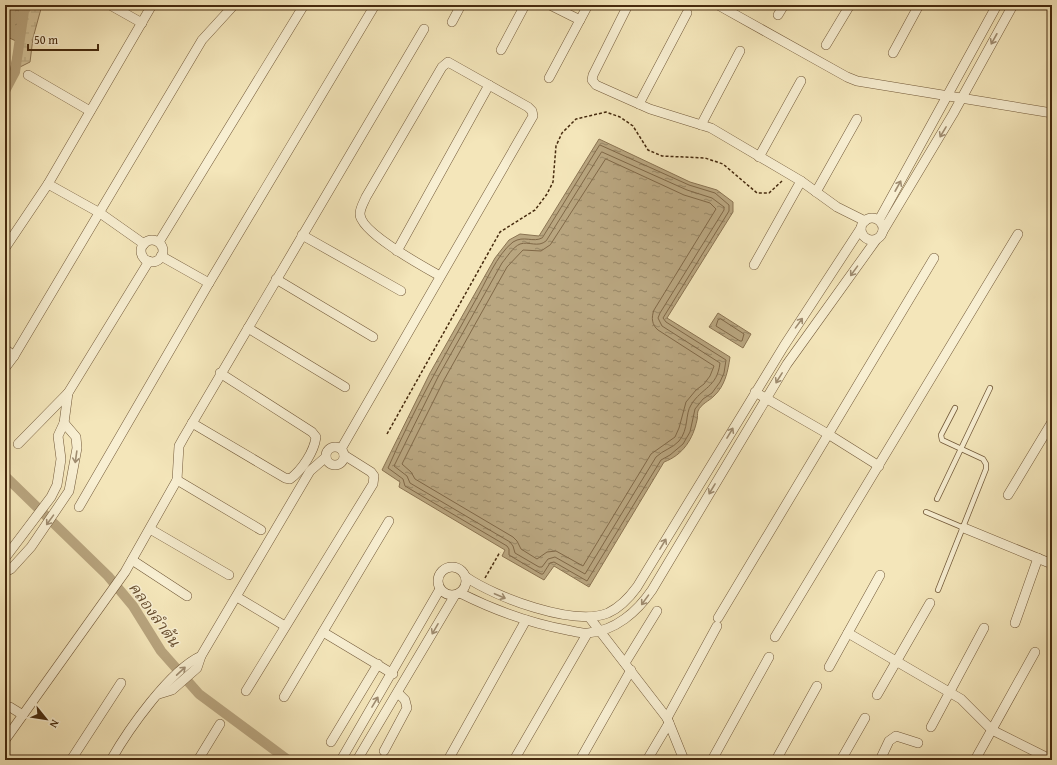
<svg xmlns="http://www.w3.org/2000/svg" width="1057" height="765" viewBox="0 0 1057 765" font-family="'Gentium Book Plus','Noto Serif Thai',serif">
	<defs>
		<pattern id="wetland-marsh" width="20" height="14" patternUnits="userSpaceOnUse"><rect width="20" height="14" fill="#d6c69d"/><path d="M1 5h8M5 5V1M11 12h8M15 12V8" fill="none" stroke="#b9aa86"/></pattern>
		<pattern id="water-ripples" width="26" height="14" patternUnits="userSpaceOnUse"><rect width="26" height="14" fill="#b9a680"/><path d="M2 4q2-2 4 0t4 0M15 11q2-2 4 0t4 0" fill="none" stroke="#988767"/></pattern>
	</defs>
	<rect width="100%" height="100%" fill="#f4e6ba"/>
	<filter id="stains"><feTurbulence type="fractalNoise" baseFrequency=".005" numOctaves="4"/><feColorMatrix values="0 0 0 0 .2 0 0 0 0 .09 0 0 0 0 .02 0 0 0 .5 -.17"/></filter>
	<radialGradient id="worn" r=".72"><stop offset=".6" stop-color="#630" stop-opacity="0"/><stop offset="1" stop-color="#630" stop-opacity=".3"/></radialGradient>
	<path fill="url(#wetland-marsh)" stroke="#8e7856" d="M24,5H42L33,38L30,62L10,72Z"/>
	<g fill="url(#water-ripples)" stroke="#8b7452">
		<path d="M13,5H24L16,41L5,36V7Z"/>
		<path d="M599,139L690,182L717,190L733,202V212L667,318L730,357C728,371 725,386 714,396C709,401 701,404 698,411C697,414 698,417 697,420C693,439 683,455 664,462L589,587L554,566L544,580L502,556L505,550L399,487L400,482L382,470L430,373L495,258L509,240L520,234L539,236Z"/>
		<path d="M718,313L751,334L743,348L709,327Z"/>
	</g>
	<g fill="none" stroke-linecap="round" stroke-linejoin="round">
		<g stroke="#806847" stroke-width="1">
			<path d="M600,145L689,185L715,193L729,205V211L663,318L666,322L726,360L724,373L720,382L712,393L703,399L695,409L690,432L683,444L670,455L661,460L587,581L554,562L550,563L543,574H541L509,555V549L507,546L405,486L403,479L388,468C413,410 445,355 475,301C485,284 497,254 513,242C524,235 533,243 542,238Z"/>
			<path d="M602,152L687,190L712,198L724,207V210L660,313L658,318L662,326L720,363C717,388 702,387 691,405C685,414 689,429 679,441C673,448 663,450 656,457L585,574L555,557L548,559L542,567H539L515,553L513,546L510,542L410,483L407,476L394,466L438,377L502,263C507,257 513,247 520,244C529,241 538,248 546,241Z"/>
			<path d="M606,159L684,195L710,203L716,209L654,310C651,318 652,325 658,330L714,366L710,376L704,384L696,390L686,402L679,428L675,437L651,454L583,566L556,551L547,552L537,559L521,549L517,541L513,537L415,479L411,472L402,464L444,380L507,267L523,250L541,251L550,245Z"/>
			<path d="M721,319L744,334L742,341H740L716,326L718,320Z"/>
		</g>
		<g stroke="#b9a680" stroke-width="10">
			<path d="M5,91L15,72L24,11L28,5"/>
			<path d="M5,476L108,576L133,606L161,651L199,694L288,760"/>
		</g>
		<g stroke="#725939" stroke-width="6">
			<g id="service">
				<path d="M937,499L990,388"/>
				<path d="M926,512L964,528"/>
				<path d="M938,590L986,469V464L983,459L942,440L941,435L955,408"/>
			</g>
		</g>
		<g stroke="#725939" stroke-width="10">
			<g id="minor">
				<path d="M110,5L142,23"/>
				<path d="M628,5L593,75L592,80L596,85L650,109L711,128L801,181L837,207L865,221"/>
				<path d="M718,5L847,77L857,81L1052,113"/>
				<path d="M778,15L784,5"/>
				<path d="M580,20L588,5"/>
				<path d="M452,22L461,5"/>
				<path d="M826,45L850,5"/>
				<path d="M501,50L525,5"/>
				<path d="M893,53L919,5"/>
				<path d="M28,75L90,111"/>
				<path d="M549,78L580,20L550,5"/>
				<path d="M639,104L687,13"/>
				<path d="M701,125L740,51"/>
				<path d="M759,157L801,81"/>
				<path d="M48,184L100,213L144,244"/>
				<path d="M816,192L857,119"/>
				<circle cx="872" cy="229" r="11"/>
				<path d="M879,220L997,5"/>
				<path d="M883,231L953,114L1013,5"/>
				<path d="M302,235L401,291"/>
				<circle cx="152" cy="251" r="11"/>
				<path d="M159,242L304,5"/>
				<path d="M5,248L48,184L152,5"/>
				<path d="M397,251L489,85"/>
				<path d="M161,256L209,283"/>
				<path d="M754,265L801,181"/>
				<path d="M276,279L373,337"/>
				<path d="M248,328L345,387"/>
				<path d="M5,349L14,356"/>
				<path d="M5,368L14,356L202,40L234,5"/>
				<path d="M755,392L828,434L879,466"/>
				<path d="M192,423L285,478L290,479C302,470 314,452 316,437L312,432L220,373"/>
				<path d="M18,444L68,393"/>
				<circle cx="335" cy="456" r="9"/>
				<path d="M341,449L533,116L532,111L528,107L448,62L442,67L366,197C364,202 360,208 360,214C360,232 424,267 440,276"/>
				<path d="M177,480L261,530"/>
				<path d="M1008,495L1052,422"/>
				<path d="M79,507L209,283L375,5"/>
				<path d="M964,528L1052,564"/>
				<path d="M150,529L229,575"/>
				<path d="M5,558L51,497L57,485L61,459L58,436L64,423L68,393L149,261"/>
				<path d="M132,560L187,596"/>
				<circle cx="452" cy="581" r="14"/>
				<path d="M5,572L11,569L31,547L69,491L77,448L76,437L64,423"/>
				<path d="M466,577C495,597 574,627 608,613C621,607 629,598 637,587L784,346L861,228"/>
				<path d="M460,593C494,610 529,623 567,630C573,631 581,634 588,633C615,631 637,612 652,590L787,364L876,240"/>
				<path d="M237,597L285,626"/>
				<path d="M589,617L667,718L684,760"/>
				<path d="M718,618L934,258"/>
				<path d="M1015,623L1038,558"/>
				<path d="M323,632L393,674"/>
				<path d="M848,633L961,699L992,730L1052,760"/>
				<path d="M775,637L1018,234"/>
				<path d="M625,663L657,611"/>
				<path d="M829,667L880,575"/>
				<path d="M246,691L373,484L374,476L371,472L344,455"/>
				<path d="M159,694L172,690L197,668L201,656L310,471L326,457"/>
				<path d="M877,695L930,603"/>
				<path d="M284,697L389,521"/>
				<path d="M5,707H10L23,715"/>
				<path d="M667,718L717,626"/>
				<path d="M931,727L984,628"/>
				<path d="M5,740L125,572L177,480L179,446L184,437L424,29"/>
				<path d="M331,742L378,664"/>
				<path d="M384,751L407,708L405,700L398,693"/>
				<path d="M71,760L121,683"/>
				<path d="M111,760C128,730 170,670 201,656"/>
				<path d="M198,760L220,724"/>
				<path d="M341,760L440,589"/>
				<path d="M357,760L455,595"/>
				<path d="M448,760L526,620"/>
				<path d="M514,760L587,634"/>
				<path d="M580,760L631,670"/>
				<path d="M647,760L669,723"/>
				<path d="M712,760L769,657"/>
				<path d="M776,760L817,686"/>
				<path d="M841,760L865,718"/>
				<path d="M880,760L889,741L896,736L918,743"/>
				<path d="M975,760L1035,652"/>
			</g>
		</g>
		<g stroke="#462a0e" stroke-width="1.5" stroke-dasharray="3 2" stroke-linecap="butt">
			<path d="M387,434L500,232L535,210L547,194L553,182L556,146L562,133L576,119L606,112L620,117L633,126L648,150L662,156L705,158L723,164L757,193H769L782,181"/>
			<path d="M485,578L500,552"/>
		</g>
		<use href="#service" stroke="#f8efd2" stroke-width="4.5"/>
		<use href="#minor" stroke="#f8efd2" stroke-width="9"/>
	</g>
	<defs><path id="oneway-shaft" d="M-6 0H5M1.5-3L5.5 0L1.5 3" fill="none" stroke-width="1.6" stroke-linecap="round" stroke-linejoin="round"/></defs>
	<g stroke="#9f8c70">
		<use href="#oneway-shaft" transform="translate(994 39) rotate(119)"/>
		<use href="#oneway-shaft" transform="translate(943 132) rotate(121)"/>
		<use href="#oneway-shaft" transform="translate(898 186) rotate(-61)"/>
		<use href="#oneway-shaft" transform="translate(854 271) rotate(126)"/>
		<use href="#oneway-shaft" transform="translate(799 323) rotate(-54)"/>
		<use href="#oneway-shaft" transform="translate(779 378) rotate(122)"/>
		<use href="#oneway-shaft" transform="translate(730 433) rotate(-59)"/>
		<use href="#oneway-shaft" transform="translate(76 457) rotate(98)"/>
		<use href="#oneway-shaft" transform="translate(712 489) rotate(121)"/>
		<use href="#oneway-shaft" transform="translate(50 520) rotate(126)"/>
		<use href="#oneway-shaft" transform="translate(663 544) rotate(-59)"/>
		<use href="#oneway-shaft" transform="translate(500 596) rotate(23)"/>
		<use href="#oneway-shaft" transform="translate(645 600) rotate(126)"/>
		<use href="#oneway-shaft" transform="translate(435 629) rotate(120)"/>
		<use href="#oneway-shaft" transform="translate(181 671) rotate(-43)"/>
		<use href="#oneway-shaft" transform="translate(375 702) rotate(-59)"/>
	</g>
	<g text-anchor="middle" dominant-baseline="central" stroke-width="3" stroke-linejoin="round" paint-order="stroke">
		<g font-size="16" font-style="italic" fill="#684f30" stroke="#f8efd2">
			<text transform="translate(155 614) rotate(54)">คลองลำต้น</text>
		</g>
	</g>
	<rect width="1057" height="765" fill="none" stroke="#f4e6ba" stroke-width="20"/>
	<rect x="6" y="6" width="1045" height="753" fill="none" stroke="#462a0e" stroke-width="2"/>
	<rect x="10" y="10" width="1037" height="745" fill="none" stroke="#462a0e"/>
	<g transform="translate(46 719) rotate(120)" stroke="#f8efd2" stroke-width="3" paint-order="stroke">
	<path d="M0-3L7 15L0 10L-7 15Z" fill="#462a0e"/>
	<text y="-6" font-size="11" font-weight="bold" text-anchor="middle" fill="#462a0e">N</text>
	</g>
	<path d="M28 44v6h70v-6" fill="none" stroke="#462a0e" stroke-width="2"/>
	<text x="34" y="44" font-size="12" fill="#462a0e" stroke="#f8efd2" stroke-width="3" paint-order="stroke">50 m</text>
	<rect width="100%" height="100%" filter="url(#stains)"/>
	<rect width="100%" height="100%" fill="url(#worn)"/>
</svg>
